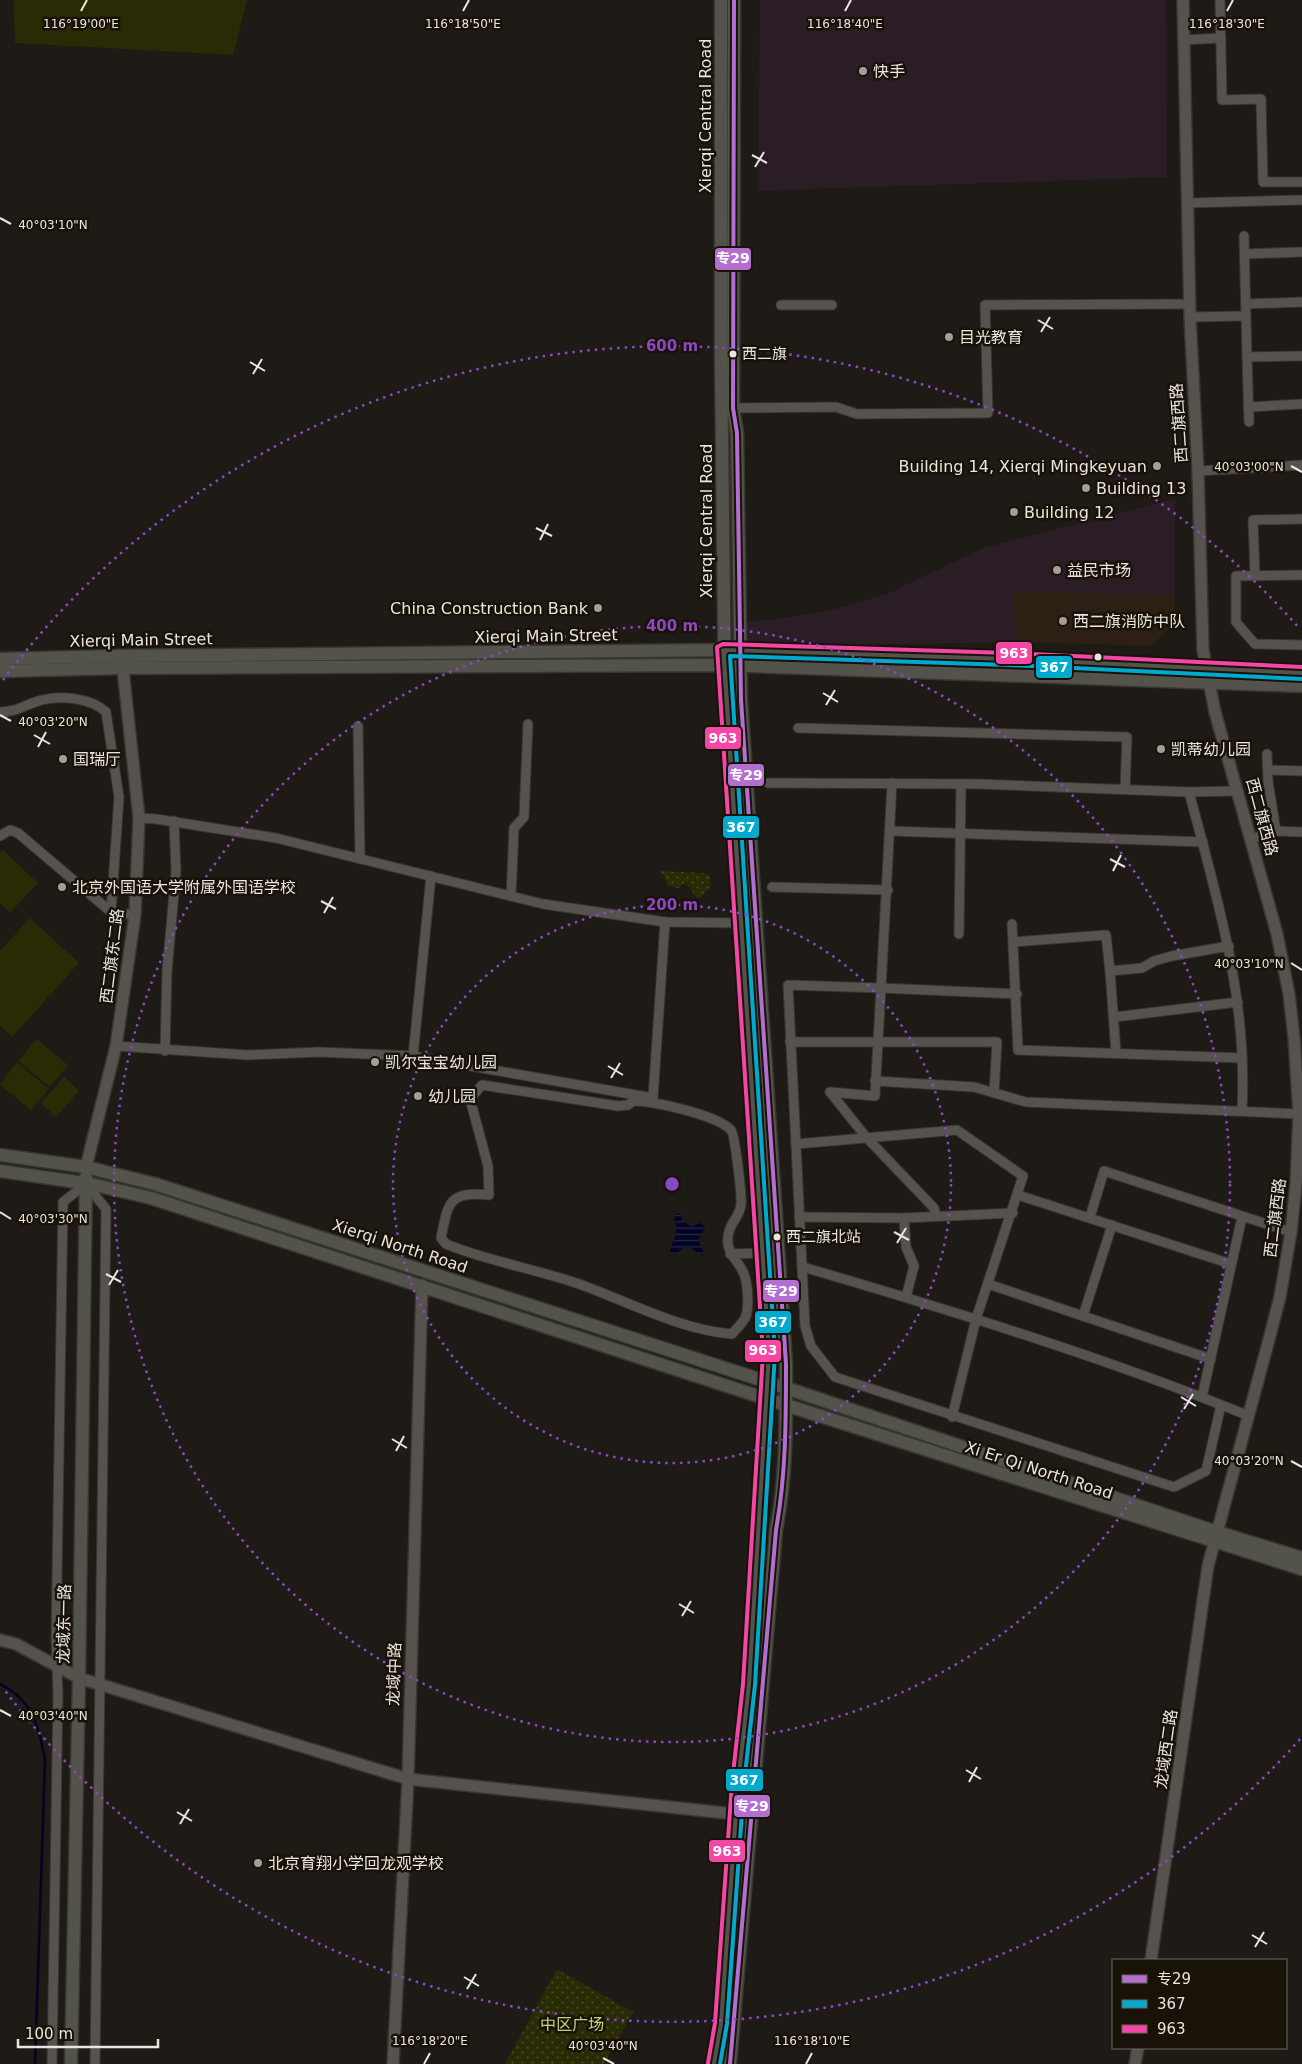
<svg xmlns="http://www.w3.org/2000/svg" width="1302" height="2064" viewBox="0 0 1302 2064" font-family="'DejaVu Sans','Noto Sans SC',sans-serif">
	<defs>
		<pattern id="park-dots" width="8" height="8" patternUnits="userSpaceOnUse" patternTransform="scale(1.25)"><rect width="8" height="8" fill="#282b03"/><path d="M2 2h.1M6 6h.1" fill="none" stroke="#474a27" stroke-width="1.8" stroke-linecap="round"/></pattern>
		<pattern id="water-rules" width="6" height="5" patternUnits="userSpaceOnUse" patternTransform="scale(1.25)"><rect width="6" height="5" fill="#030326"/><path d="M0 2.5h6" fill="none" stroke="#282845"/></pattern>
	</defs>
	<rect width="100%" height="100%" fill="#1e1a15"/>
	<g fill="#2b1d25">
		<path d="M760,0H1166L1167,177L758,191Z"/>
		<path d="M1175,499V595L1013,591L1017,642L866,645L746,643L744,622L786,618L839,608L887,594L983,548Z"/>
	</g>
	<path fill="#2b2013" d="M1012,591L1175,595L1174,623L1151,646L1017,642Z"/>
	<g fill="url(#park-dots)">
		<path d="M661,871L704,873L710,875L711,886L700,898L694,896L691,888L684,883L679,888L668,886Z"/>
		<path d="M557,1969L633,2012L604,2064H505Z"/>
	</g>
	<g fill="#282b03">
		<path d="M14,0H247L233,55L15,43Z"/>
		<path d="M3,850L38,883L10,913L0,903V853Z"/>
		<path d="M30,918L79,963L12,1037L0,1026V951Z"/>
		<path d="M37,1039L68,1065L50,1087L18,1061Z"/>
		<path d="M17,1062L49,1089L31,1110L0,1085Z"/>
		<path d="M64,1077L79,1091L56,1117L41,1103Z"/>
	</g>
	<path fill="url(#water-rules)" d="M677,1213L681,1215L682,1220L691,1227L700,1223L706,1227L698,1240L704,1252L702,1256L691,1248H683L674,1255L670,1253C672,1240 680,1233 674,1220Z"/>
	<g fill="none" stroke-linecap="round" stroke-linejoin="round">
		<path stroke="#030326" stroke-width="2.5" d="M0,1684C33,1700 39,1727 45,1760L35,2064"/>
		<g stroke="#393632" stroke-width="11">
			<g id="minor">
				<path d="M1220,0L1222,100L1261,99L1263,182H1302"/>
				<path d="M1183,40L1221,38"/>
				<path d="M1187,203L1302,200"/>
				<path d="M1244,236L1247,357"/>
				<path d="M1245,254L1302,252"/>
				<path d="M1246,304L1302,302"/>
				<path d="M781,305H832"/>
				<path d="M1190,317L1246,316"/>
				<path d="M1248,407L1302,404"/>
				<path d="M729,408L836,407L857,414L988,413L985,305L1189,304"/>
				<path d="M1249,422L1247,357L1302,356"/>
				<path d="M1198,471L1302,465"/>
				<path d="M1255,575L1253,520L1302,519"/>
				<path d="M1302,575L1236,576V622L1255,644L1302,645"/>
				<path d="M0,712C18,712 25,704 42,700C61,695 91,698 106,712L119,797L111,912"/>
				<path d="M358,726L360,859"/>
				<path d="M798,728L1127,737L1125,789"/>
				<path d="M1267,754L1268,781L1276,831"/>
				<path d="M1269,770L1302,771"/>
				<path d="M768,783L978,784L1189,792L1238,791"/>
				<path d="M892,783L881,988L788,985L805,1326L811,1346L835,1377L1174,1487L1206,1471L1221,1405"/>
				<path d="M1189,792C1217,898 1248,998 1242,1110"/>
				<path d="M139,818L156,819L276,838L543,904L665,922L740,923"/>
				<path d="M891,831L1203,842"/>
				<path d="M0,836L10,830L18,833L111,912L135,915"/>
				<path d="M1250,839L1276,831L1302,832"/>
				<path d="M772,887L888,890"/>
				<path d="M511,896L514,828L524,817L528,724"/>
				<path d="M1012,924L1018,1050L1242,1058"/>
				<path d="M959,934L961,784"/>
				<path d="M1014,942L1106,935L1110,971L1142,968L1154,961L1172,956L1229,946"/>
				<path d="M1110,971L1116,1053"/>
				<path d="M1115,1017L1238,1002"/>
				<path d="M790,1042H997L994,1093"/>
				<path d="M116,1046L248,1055L319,1052L413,1056L653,1098L665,922"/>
				<path d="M165,1051L167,971L176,871L174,821"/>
				<path d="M413,1056L431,876"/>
				<path d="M875,1081L974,1087L1026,1102L1299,1114"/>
				<path d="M482,1085L618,1106L628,1105L633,1101C654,1101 717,1115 731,1130C735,1135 742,1196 741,1205C739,1220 726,1224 728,1244C730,1257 740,1263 744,1274C748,1284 749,1306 746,1316C744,1322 736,1329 732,1334C680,1330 627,1301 579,1284C536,1269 487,1261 446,1244L441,1238C448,1202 449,1191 489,1195L488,1166L470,1099Z"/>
				<path d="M830,1092L875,1096L881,988L1017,994"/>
				<path d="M830,1092L866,1137L934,1208L936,1216"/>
				<path d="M796,1144L957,1130L1023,1176L976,1319L952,1417"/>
				<path d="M1018,1195L1231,1264"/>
				<path d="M799,1217L904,1218L1013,1213"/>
				<path d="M1090,1217L1104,1171L1291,1232"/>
				<path d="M904,1218L906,1247L914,1266L906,1297"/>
				<path d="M730,1254L763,1253"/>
				<path d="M803,1267C953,1311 1104,1357 1249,1416"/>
				<path d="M988,1284L1211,1359"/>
				<path d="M1083,1316L1112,1225"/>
				<path d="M1202,1397L1242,1217"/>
				<path d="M52,2064L58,1694L56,1639L63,1202L86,1184L106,1209L95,2064"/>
			</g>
		</g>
		<g stroke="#393632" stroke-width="14">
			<g id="tertiary">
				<path d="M86,1167L116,1046L135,915L139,818L122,660"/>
				<path d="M0,1640L16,1644L79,1678L408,1779L735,1814"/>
				<path d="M1151,1960L1208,1566L1267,1347L1280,1297L1291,1232L1296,1184L1299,1114L1294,1038L1289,994L1277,934L1215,712L1203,650L1198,471L1190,317L1183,0"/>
				<path d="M393,2064L408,1779L422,1285"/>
				<path d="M1135,2064L1138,2048"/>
			</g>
		</g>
		<g stroke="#393632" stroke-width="15">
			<g id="secondary">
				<path d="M0,659L121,656L723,650L1009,659L1302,673"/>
				<path d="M0,671L122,668L724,665L1302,686"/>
				<path d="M0,1155L86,1167L155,1184L786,1388L1217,1532L1302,1558"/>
				<path d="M0,1171L91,1184L151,1198L767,1399L1302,1569"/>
				<path d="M71,2064L79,1678L86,1177"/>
				<path d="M714,2064L721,2024L738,1783L749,1685L769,1353L768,1315L725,701L721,354V0"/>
				<path d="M730,2064L776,1530C787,1475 786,1420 786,1364L741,700L737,433L733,408L734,0"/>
			</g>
		</g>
		<use href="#minor" stroke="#56534f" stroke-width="9"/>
		<use href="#tertiary" stroke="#56534f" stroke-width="11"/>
		<use href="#secondary" stroke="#53534b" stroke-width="12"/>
		<g stroke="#181209" stroke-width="8">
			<path id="bus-1" d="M730,2064L776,1530C786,1475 786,1420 786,1364L741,700L737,433L733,408L734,0"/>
		</g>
		<g stroke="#181209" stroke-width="8">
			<path id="bus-2" d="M720,2064L727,2024L744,1784L755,1685L775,1353L730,656L1009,665L1302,679"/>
		</g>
		<g stroke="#181209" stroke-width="8">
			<path id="bus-3" d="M708,2063L715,2023L732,1783L743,1684L763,1353L717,647L723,644L1009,653L1302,667"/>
		</g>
		<use href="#bus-1" stroke="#b36fd0" stroke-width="4"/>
		<use href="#bus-2" stroke="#00a9ce" stroke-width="4"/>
		<use href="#bus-3" stroke="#f346a5" stroke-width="4"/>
	</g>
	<path fill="none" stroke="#e9e5de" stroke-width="2" d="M81,11L87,0M463,11L469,0M845,11L851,0M1227,11L1233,0M752,155L767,163M755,167L764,152M0,218L11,224M1038,320L1053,329M1041,332L1050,317M250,362L265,371M253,374L262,359M1291,466L1302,472M536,528L552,536M540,540L548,524M823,693L838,702M826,705L835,690M0,715L11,721M34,735L50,744M38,747L46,732M1110,859L1125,867M1113,871L1121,855M321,901L336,909M324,913L333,897M1291,963L1302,970M608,1066L623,1075M611,1078L620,1063M0,1212L11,1219M894,1232L909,1240M897,1243L906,1228M106,1274L121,1282M109,1285L118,1270M1181,1397L1196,1406M1184,1409L1193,1394M392,1439L407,1448M396,1451L404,1436M1291,1461L1302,1467M679,1604L694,1613M682,1616L691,1601M0,1710L11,1716M966,1770L981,1779M969,1782L977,1767M177,1812L192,1821M180,1824L189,1809M1252,1935L1267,1944M1255,1947L1264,1932M464,1977L479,1986M467,1989L476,1974M603,2058L614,2064M424,2064L430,2053M806,2064L812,2053"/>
	<g fill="none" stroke="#8c48c4" stroke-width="2.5" stroke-dasharray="2.5 5">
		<circle cx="672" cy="1184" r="279"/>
		<circle cx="672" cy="1184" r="558"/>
		<path d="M1300 1739A838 838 0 0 1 3 1688M3 680A838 838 0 0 1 1300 629"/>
	</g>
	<g fill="#a29e98" stroke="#181209" stroke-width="2">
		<circle cx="863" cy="71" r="5"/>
		<circle cx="949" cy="337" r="5"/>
		<circle cx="1157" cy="466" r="5"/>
		<circle cx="1086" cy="488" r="5"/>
		<circle cx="1014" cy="512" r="5"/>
		<circle cx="1057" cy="570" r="5"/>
		<circle cx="598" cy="608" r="5"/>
		<circle cx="1063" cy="621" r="5"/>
		<circle cx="1161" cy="749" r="5"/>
		<circle cx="63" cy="759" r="5"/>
		<circle cx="62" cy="887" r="5"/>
		<circle cx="375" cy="1062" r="5"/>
		<circle cx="418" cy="1096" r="5"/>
		<circle cx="258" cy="1863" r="5"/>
	</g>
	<g fill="#e9e5de" stroke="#181209" stroke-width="2">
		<circle cx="733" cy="354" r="4.5"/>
		<circle cx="1098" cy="657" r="4.5"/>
		<circle cx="777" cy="1237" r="4.5"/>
	</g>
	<g text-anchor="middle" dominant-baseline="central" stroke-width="5" stroke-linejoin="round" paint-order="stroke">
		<g font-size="15" fill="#e9e5de" stroke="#181209" text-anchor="start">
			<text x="742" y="354">西二旗</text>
			<text x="786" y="1237">西二旗北站</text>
		</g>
		<g font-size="16" fill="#e9e5de" stroke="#181209" text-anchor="start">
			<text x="873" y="71">快手</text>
			<text x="959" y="337">目光教育</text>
			<text x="1147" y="466" text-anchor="end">Building 14, Xierqi Mingkeyuan</text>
			<text x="1096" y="488">Building 13</text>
			<text x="1024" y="512">Building 12</text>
			<text x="1067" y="570">益民市场</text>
			<text x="588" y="608" text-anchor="end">China Construction Bank</text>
			<text x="1073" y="621">西二旗消防中队</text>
			<text x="1171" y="749">凯蒂幼儿园</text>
			<text x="73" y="759">国瑞厅</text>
			<text x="72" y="887">北京外国语大学附属外国语学校</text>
			<text x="385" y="1062">凯尔宝宝幼儿园</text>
			<text x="428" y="1096">幼儿园</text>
			<text x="268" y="1863">北京育翔小学回龙观学校</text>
		</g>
		<g font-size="16" fill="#e9e5de" stroke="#181209">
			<text transform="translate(705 116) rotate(-90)">Xierqi Central Road</text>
			<text transform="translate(1179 423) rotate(-94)">西二旗西路</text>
			<text transform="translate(706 521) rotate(-90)">Xierqi Central Road</text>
			<text transform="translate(546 636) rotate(-1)">Xierqi Main Street</text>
			<text transform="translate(141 640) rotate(-1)">Xierqi Main Street</text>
			<text transform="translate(1262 817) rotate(75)">西二旗西路</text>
			<text transform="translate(112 956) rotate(-83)">西二旗东二路</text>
			<text transform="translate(1275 1218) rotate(-83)">西二旗西路</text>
			<text transform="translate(400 1246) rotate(18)">Xierqi North Road</text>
			<text transform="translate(1039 1470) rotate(18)">Xi Er Qi North Road</text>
			<text transform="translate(64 1624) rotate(-89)">龙域东一路</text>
			<text transform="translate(394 1674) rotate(-88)">龙域中路</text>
			<text transform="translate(1166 1749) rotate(-82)">龙域西二路</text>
		</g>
		<g font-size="16" fill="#c6d278" stroke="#181209">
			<text x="572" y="2024">中区广场</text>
		</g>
	</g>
	<g font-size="12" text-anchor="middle" fill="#e9e5de" stroke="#181209" stroke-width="5" stroke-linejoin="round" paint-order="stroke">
		<text x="81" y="28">116°19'00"E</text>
		<text x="463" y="28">116°18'50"E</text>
		<text x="845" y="28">116°18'40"E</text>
		<text x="1227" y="28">116°18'30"E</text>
		<text x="53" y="229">40°03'10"N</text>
		<text x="1249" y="471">40°03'00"N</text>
		<text x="53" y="726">40°03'20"N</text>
		<text x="1249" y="968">40°03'10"N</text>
		<text x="53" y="1223">40°03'30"N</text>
		<text x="1249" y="1465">40°03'20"N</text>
		<text x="53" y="1720">40°03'40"N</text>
		<text x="430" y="2045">116°18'20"E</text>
		<text x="812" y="2045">116°18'10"E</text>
		<text x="603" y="2050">40°03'40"N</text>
	</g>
	<circle cx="672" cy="1184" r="8" fill="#8c48c4" stroke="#181209" stroke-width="2.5"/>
	<g font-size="15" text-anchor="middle" font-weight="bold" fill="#8c48c4" stroke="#181209" stroke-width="5" stroke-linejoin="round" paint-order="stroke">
		<text x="672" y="351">600 m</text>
		<text x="672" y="631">400 m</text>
		<text x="672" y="910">200 m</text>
	</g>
	<g stroke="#181209" stroke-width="2">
		<rect x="714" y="247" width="38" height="24" rx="5" fill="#b36fd0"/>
		<rect x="995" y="641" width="38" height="24" rx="5" fill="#f346a5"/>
		<rect x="1035" y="655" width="38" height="24" rx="5" fill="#00a9ce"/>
		<rect x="704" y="726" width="38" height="24" rx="5" fill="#f346a5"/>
		<rect x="727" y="763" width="38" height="24" rx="5" fill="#b36fd0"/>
		<rect x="722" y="815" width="38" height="24" rx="5" fill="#00a9ce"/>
		<rect x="762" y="1279" width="38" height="24" rx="5" fill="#b36fd0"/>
		<rect x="754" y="1310" width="38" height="24" rx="5" fill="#00a9ce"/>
		<rect x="744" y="1339" width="38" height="24" rx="5" fill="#f346a5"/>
		<rect x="725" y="1768" width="39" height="24" rx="5" fill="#00a9ce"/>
		<rect x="733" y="1794" width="38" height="24" rx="5" fill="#b36fd0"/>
		<rect x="708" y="1839" width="38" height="24" rx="5" fill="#f346a5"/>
	</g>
	<g font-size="14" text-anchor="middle" font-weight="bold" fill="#fff">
		<text x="733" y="263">专29</text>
		<text x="1014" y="658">963</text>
		<text x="1054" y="672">367</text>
		<text x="723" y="743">963</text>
		<text x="746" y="780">专29</text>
		<text x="741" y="832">367</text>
		<text x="781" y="1296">专29</text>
		<text x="773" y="1327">367</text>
		<text x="763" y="1355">963</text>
		<text x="744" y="1785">367</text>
		<text x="752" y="1811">专29</text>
		<text x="727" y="1856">963</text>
	</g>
	<rect x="1112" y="1959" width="175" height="90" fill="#181209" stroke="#6c665e"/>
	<rect x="1122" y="1975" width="25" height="8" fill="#b36fd0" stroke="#6c665e"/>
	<text x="1157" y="1984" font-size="15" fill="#e9e5de">专29</text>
	<rect x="1122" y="2000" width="25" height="8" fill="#00a9ce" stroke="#6c665e"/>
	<text x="1157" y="2009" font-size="15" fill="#e9e5de">367</text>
	<rect x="1122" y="2025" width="25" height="8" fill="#f346a5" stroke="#6c665e"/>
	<text x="1157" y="2034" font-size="15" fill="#e9e5de">963</text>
	<path d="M18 2039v8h140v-8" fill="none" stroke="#e9e5de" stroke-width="2.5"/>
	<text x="25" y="2039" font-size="15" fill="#e9e5de" stroke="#181209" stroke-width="4" paint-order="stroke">100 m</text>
</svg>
